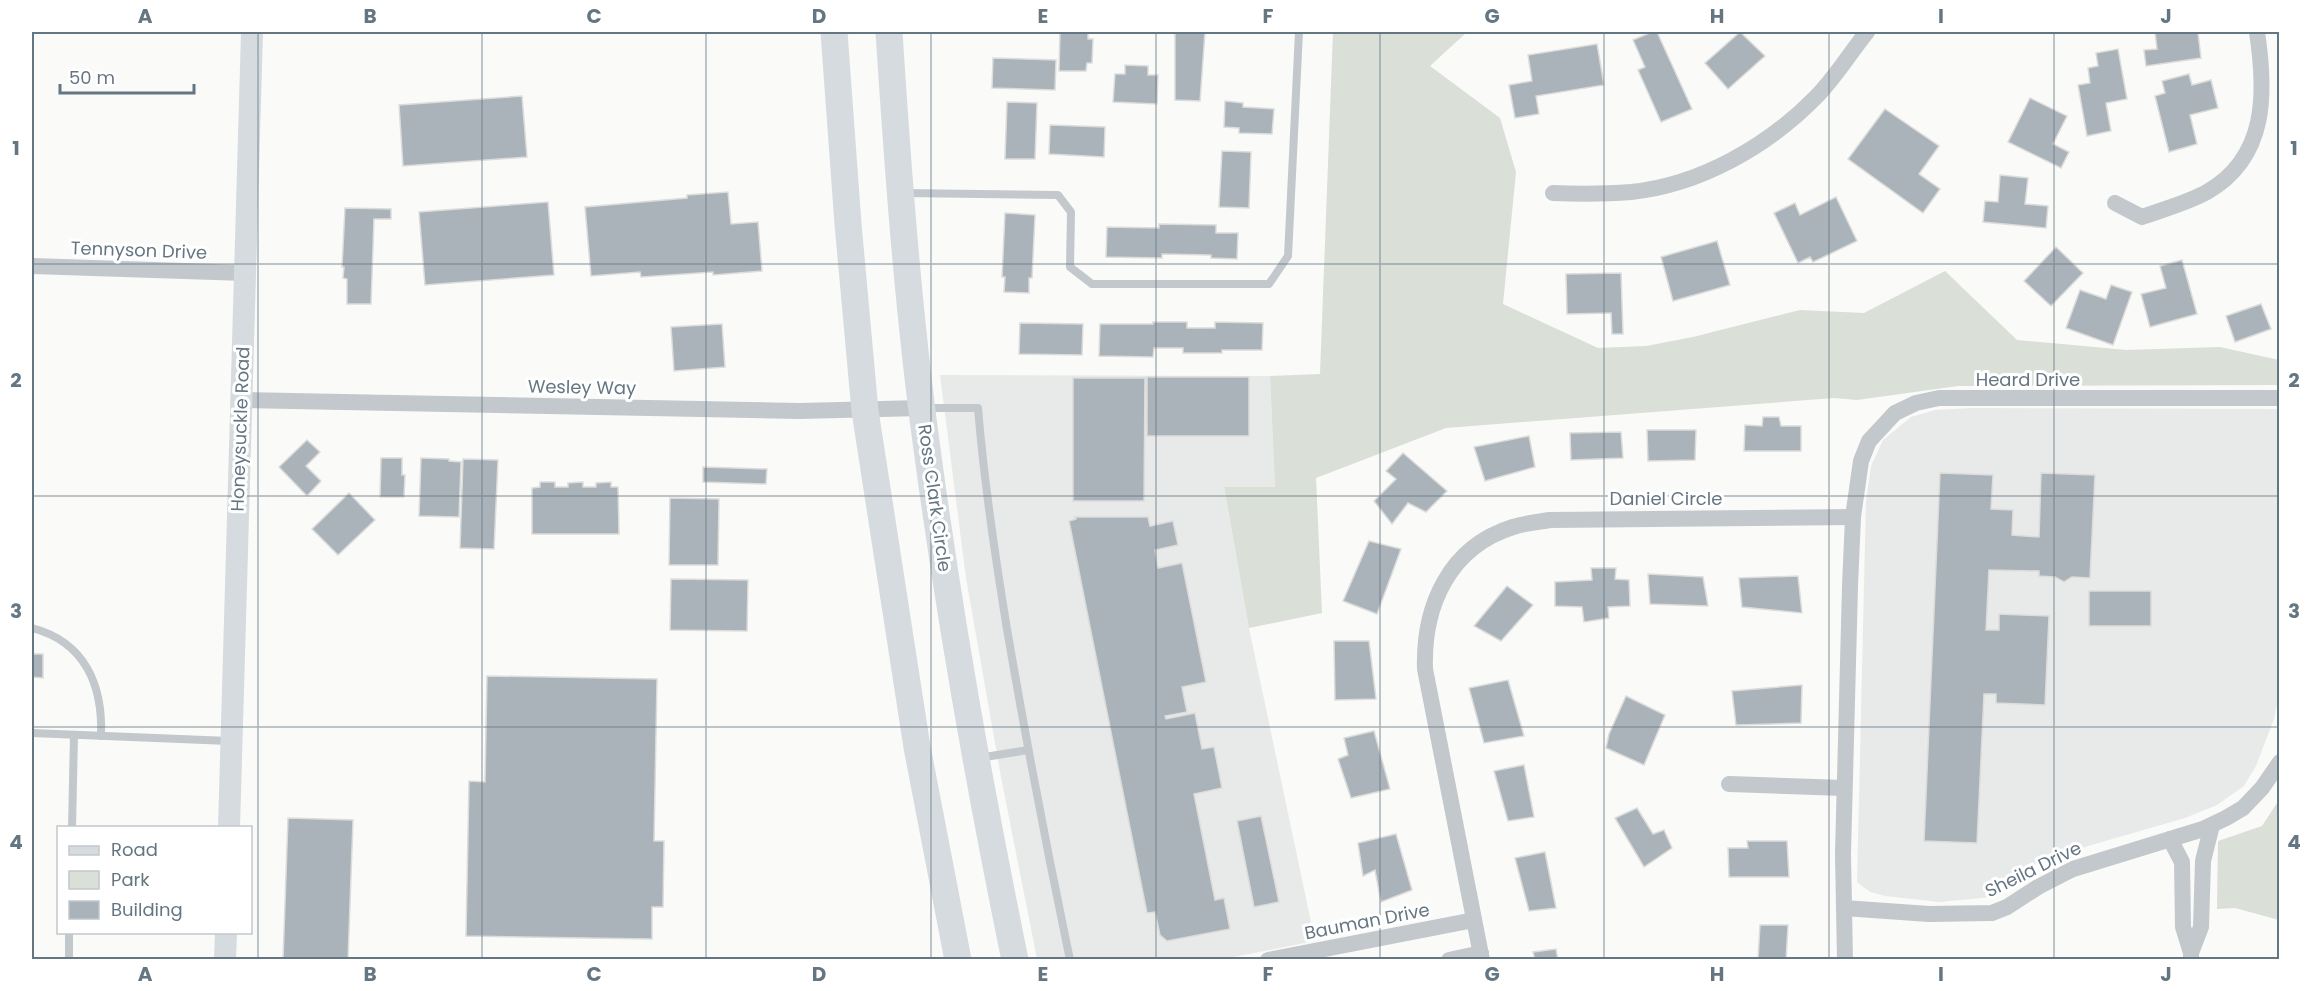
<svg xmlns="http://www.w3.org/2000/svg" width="2311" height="991" viewBox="0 0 2311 991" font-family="Poppins,sans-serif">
	<rect width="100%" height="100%" fill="#fafaf8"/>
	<g fill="#e8e9e9">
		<path d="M940,375L1270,376L1275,487L1224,488L1249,628L1315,941L1224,959H1037L1001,777L966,578Z"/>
		<path d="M1972,408L2279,409V695L2274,719L2256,766L2244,786L2217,805L2185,818L2088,846L2036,864L1993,897L1939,902L1885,896L1870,892L1857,882L1866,501L1871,466L1883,440L1911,417L1935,410Z"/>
	</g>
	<g fill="#dadfd7">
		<path d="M1333,32H1467L1430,66L1500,118L1516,172L1503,304L1598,348L1646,346L1693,337L1800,310L1864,313L1945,271L2017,340L2127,350L2220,347L2279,360V385L1958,386L1857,400L1834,398L1446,428L1316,478L1322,613L1249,628L1224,487H1275L1270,376L1320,374Z"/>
		<path d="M2279,800V920L2235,908L2217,909L2218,841L2262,826Z"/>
	</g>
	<g fill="#aab3b9" stroke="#dcdcda" stroke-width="1.5">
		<path d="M1060,32H1088V39H1093L1092,63H1087L1086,71H1059Z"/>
		<path d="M1175,32H1205L1200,101L1175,100Z"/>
		<path d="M1652,32H1657L1692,109L1661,122L1638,70L1645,67L1633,40Z"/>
		<path d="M1740,32L1765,56L1728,89L1705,63Z"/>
		<path d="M2155,32H2208L2198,33L2201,58L2146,66L2144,50L2157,49Z"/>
		<path d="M1597,44L1604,85L1536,96L1539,114L1515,118L1509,85L1532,81L1528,55Z"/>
		<path d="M2118,49L2127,99L2106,103L2111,131L2087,136L2078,85L2090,83L2088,68L2098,66L2096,53Z"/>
		<path d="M993,58L1056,60L1055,90L992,88Z"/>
		<path d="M1125,65L1148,66V75H1158L1157,104L1113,102L1115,74H1125Z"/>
		<path d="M2189,74L2192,85L2211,80L2218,108L2190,115L2197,144L2169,152L2155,96L2165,93L2162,81Z"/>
		<path d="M522,96L527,157L403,166L399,105Z"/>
		<path d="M2030,98L2067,116L2053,144L2069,152L2061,168L2008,142Z"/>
		<path d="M1225,101L1243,103V107L1274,109L1272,134L1239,133V128L1224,127Z"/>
		<path d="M1007,102L1037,103L1035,159H1005Z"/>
		<path d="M1885,109L1939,146L1919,174L1940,189L1923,213L1848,159Z"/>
		<path d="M1050,125L1105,127L1104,157L1049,154Z"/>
		<path d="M1222,151L1251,152L1249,208L1219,207Z"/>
		<path d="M2000,175L2028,178L2025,204L2048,206L2046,228L1983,222L1985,201L1998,202Z"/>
		<path d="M728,192L731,224L758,222L762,271L713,275V272L641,277L640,272L591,276L585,207L687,198V195Z"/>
		<path d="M1836,197L1857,241L1813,262L1810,257L1798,263L1774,213L1795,203L1800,215Z"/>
		<path d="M548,202L554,275L425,285L419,212Z"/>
		<path d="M345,208L391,209V219H374L371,304H347V279L343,278L344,267H342Z"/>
		<path d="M1005,213L1035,215L1032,278H1029V293L1004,292L1005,277H1002Z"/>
		<path d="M1159,224L1216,225V233H1238L1237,259L1211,258V255L1162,254V258L1106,257L1107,227L1159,228Z"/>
		<path d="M1717,241L1730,285L1673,301L1661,257Z"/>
		<path d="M2056,247L2083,273L2051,306L2024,281Z"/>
		<path d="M2182,260L2197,314L2150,327L2141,294L2166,288L2160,266Z"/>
		<path d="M1621,273L1623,334H1612L1611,313L1567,314L1566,274Z"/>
		<path d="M2111,285L2132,292L2113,345L2066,328L2080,290L2106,299Z"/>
		<path d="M2261,304L2271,329L2235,342L2226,316Z"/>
		<path d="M1153,322H1187V328H1215V322L1263,323L1262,350H1222V353H1183V348H1154L1153,357L1099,356L1100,324H1153Z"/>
		<path d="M1020,323L1083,324L1082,355L1019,354Z"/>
		<path d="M722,324L725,367L674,371L671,327Z"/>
		<rect x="1147" y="377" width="102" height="59"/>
		<path d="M1073,378H1145L1144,501H1073Z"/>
		<path d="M1763,417H1779L1781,426H1801V451H1744L1745,425L1762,426Z"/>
		<path d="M1647,430H1696L1695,460L1648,461Z"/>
		<path d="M1621,432L1623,458L1571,460L1570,433Z"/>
		<path d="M1529,436L1535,467L1485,481L1474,447Z"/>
		<path d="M307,440L320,452L306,466L321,481L307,496L279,467Z"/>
		<path d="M1403,453L1447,491L1426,512L1408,503L1392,524L1374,501L1396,479L1386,471Z"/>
		<path d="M381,458H402V475H405L404,497H380Z"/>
		<path d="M421,458L449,459V461L461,462L459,517L419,516Z"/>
		<path d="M463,459L498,460L494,549L460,548Z"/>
		<path d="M703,467L767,469L766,484L703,482Z"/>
		<path d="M1940,473L1993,475L1991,509L2013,510L2012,535L2039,537L2041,473L2095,475L2090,578L2072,577L2064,582L2055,577L2039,576V571L1989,570L1986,630H1999V614L2049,616L2045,705L1996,703V694H1984L1977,843L1924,841Z"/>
		<path d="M540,482H555V487H568V483L583,482V487H596V483L611,482V487H618L619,534H532V488L540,487Z"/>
		<path d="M349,493L375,520L338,555L312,529Z"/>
		<path d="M670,498L719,499L718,565H669Z"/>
		<path d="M1075,517H1148L1150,526L1173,521L1178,545L1155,550L1158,568L1182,563L1206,682L1182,687L1187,712L1165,716L1166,719L1195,713L1202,749L1214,747L1222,788L1194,794L1215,900L1224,898L1230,929L1167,941L1160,935L1155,912L1147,913L1069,521L1076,519Z"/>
		<path d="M1369,541L1401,549L1377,614L1343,601Z"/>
		<path d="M1591,568H1616L1615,579L1629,580L1630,606L1608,607L1609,618L1584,622L1582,607L1555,606V582L1592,580Z"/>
		<path d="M1648,574L1703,577L1708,606L1650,604Z"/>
		<path d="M1798,576L1802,613L1742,607L1739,578Z"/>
		<path d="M671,579L748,580L747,631L670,630Z"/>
		<path d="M1507,586L1533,605L1501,641L1474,626Z"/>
		<rect x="2089" y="591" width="62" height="35"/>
		<path d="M1334,641H1369L1376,699L1335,700Z"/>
		<path d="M32,654H43V678L32,677Z"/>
		<path d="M487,676L657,679L654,841H664L663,907H652V939L466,936L469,781L485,782Z"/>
		<path d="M1508,680L1524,736L1484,743L1469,688Z"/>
		<path d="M1802,685L1801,723L1736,725L1732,691Z"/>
		<path d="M1626,696L1665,715L1644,765L1606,748L1609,734Z"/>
		<path d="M1374,731L1390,789L1351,798L1338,759L1348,755L1344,738Z"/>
		<path d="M1524,765L1534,817L1508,821L1494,771Z"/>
		<path d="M1637,808L1653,834L1664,830L1672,848L1644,867L1615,818Z"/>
		<path d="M1261,816L1279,902L1254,907L1237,821Z"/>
		<path d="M288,818L353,820L348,960H283Z"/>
		<path d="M1396,834L1412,890L1381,902L1375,870L1363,876L1358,843Z"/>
		<path d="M1747,841H1787L1789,877H1729L1728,848H1748Z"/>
		<path d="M1545,852L1556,908L1529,911L1515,858Z"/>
		<path d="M1760,925H1788L1786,960H1758Z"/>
		<path d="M1556,949L1558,960H1535L1533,952Z"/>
	</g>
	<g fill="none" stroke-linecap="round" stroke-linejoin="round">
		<g stroke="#c3c8cc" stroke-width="8">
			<path d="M902,193L1058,195L1071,212L1070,267L1092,284H1269L1288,256L1299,32"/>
			<path d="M926,408H978C984,482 995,556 1007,629C1026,740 1047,850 1070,960"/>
			<path d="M32,628C85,642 103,685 101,736"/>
			<path d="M32,733L229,741"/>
			<path d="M979,758L1028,750"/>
			<path d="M72,828L74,735"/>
			<path d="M69,960V932"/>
		</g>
		<g stroke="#c3c8cc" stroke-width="16">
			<path d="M1553,193C1579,194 1605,194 1631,192C1700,185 1768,146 1816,97C1835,78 1850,53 1867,32"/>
			<path d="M2115,203L2142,217C2164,209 2187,203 2207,192C2268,157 2266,92 2257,32"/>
			<path d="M32,266L245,273"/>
			<path d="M240,400L799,411L922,408"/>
			<path d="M1729,784L1844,788"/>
			<path d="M2170,839L2182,862L2183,927L2191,953"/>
			<path d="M1844,908L1929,914L1992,913L2007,907L2038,887L2073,869L2203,829L2226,818L2243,808L2262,788L2280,762"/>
			<path d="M1268,960L1474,920"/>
			<path d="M1449,960L1481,953"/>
			<path d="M1482,960L1425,669C1423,606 1449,547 1513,527C1525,523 1538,522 1550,520L1853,517"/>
			<path d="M1845,960L1843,854L1850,586L1853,517L1861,461L1869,441L1895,413L1916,403L1939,398H2280"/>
			<path d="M2191,960V953L2201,927L2203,861L2212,825"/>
		</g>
		<g stroke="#d6dbdf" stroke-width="22">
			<path d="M229,828L252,32"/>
			<path d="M225,960L226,932"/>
		</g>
		<g stroke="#d6dbdf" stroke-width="27">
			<path d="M834,32L848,224L865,411L917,747L958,960"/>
			<path d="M889,32C898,171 908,310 927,449C950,620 980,790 1015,960"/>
		</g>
	</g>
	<path fill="none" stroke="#657683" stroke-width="1.5" stroke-opacity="0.55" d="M258,32V960M482,32V960M706,32V960M931,32V960M1156,32V960M1380,32V960M1604,32V960M1829,32V960M2054,32V960M32,264H2280M32,496H2280M32,727H2280"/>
	<g text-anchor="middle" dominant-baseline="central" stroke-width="6" stroke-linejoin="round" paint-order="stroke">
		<g font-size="18" fill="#657683" stroke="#fff">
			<text transform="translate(139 250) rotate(2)">Tennyson Drive</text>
			<text x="2028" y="379">Heard Drive</text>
			<text transform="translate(582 387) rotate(1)">Wesley Way</text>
			<text transform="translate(240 429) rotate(-88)">Honeysuckle Road</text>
			<text transform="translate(935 498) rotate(82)">Ross Clark Circle</text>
			<text x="1666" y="498">Daniel Circle</text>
			<text transform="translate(2033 869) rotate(-26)">Sheila Drive</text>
			<text transform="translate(1367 921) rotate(-11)">Bauman Drive</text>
		</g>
	</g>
	<rect width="2311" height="991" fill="none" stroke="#ffffff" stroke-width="66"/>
	<rect x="57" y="826" width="195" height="108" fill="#ffffff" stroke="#c1c8cd" stroke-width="1.5"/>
	<rect x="69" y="846" width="30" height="9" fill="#d6dbdf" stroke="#c1c8cd" stroke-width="1.5"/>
	<text x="111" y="856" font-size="18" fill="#657683">Road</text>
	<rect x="69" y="871" width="30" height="18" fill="#dadfd7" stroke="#c1c8cd" stroke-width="1.5"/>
	<text x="111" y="886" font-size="18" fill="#657683">Park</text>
	<rect x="69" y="901" width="30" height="18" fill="#aab3b9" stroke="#c1c8cd" stroke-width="1.5"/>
	<text x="111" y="916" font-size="18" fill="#657683">Building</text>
	<path d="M60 84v9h134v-9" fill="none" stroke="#657683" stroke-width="3"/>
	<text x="69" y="84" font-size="18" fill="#657683" stroke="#ffffff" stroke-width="4.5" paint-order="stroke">50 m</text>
	<rect x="33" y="33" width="2245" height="925" fill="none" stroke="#657683" stroke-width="2"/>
	<g font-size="20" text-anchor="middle" font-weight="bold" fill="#657683">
		<text x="145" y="23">A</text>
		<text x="370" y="23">B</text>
		<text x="594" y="23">C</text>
		<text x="819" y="23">D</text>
		<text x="1043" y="23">E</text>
		<text x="1268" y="23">F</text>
		<text x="1492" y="23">G</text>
		<text x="1717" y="23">H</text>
		<text x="1941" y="23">I</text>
		<text x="2166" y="23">J</text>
		<text x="16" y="155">1</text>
		<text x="2294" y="155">1</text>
		<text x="16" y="387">2</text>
		<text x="2294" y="387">2</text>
		<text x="16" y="618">3</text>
		<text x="2294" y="618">3</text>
		<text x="16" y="849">4</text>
		<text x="2294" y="849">4</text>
		<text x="145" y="981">A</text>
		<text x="370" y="981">B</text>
		<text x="594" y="981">C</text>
		<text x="819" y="981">D</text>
		<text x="1043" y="981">E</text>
		<text x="1268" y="981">F</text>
		<text x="1492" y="981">G</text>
		<text x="1717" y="981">H</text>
		<text x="1941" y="981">I</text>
		<text x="2166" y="981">J</text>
	</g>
</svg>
